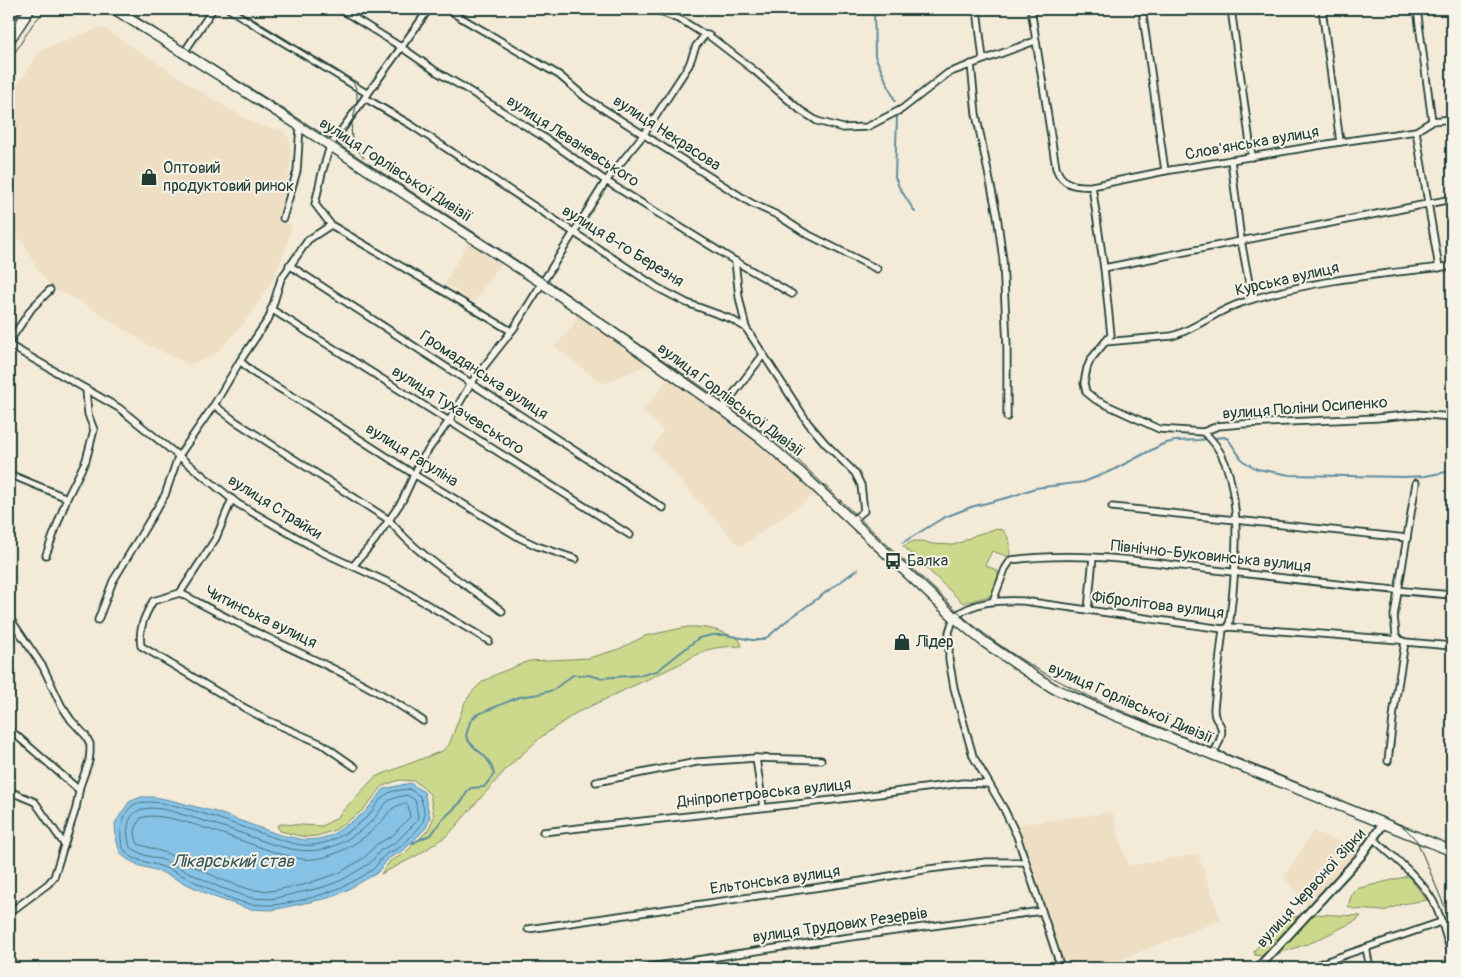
<svg xmlns="http://www.w3.org/2000/svg" width="1461" height="977" font-family="Pangolin,sans-serif">
<rect width="100%" height="100%" fill="#f3ead8"/>
<filter id="ink" filterUnits="userSpaceOnUse"><feTurbulence type="fractalNoise" baseFrequency=".02" numOctaves="2"/><feDisplacementMap in="SourceGraphic" scale="10" xChannelSelector="R" yChannelSelector="G"/><feConvolveMatrix kernelMatrix="1 2 1 2 8 2 1 2 1" color-interpolation-filters="sRGB"/></filter>
<g filter="url(#ink)">
<g fill="#eedfc4">
<polygon points="102,27 214,100 259,126 283,130 289,138 292,156 284,197 277,219 292,226 285,252 274,277 252,312 240,328 216,354 189,365 147,344 81,302 52,288 35,266 23,243 9,230 9,98 41,50"/>
<polygon points="469,241 502,262 474,302 445,283"/>
<polygon points="577,310 653,362 603,384 555,346 574,324"/>
<polygon points="671,375 754,438 816,494 740,547 652,449 663,430 643,410"/>
<polygon points="1112,812 1128,866 1198,854 1221,920 1099,968 1066,968 1017,825"/>
<polygon points="1313,831 1364,851 1311,911 1284,877"/>
</g>
<g fill="#ccd88b" stroke="#768a60">
<path d="M995 529 1003 530C1010 539 1012 545 1009 557L992 551 985 565 998 571 997 594 963 603 903 546 914 541H923L932 544 953 545 962 542 975 535Z"/>
<path d="M687 627C707 626 722 631 739 639L742 646C718 647 706 647 686 661L576 713 541 737 507 768 449 834 418 855 381 874 390 861 404 854 428 830 434 817 430 794 415 781 399 780 383 786 362 811 335 830 317 836 305 837 280 831 277 826 281 824 322 826 335 819 375 777 442 751 449 745 465 702 472 692 482 682 499 673 529 661 589 658 619 649 645 636Z"/>
<polygon points="1408,876 1427,900 1402,904 1384,911 1354,909 1348,906 1352,894 1356,889"/>
<polygon points="1313,914 1361,916 1357,920 1313,942 1277,954"/>
<polygon points="1301,915 1267,954 1261,956 1255,955 1254,951 1281,921"/>
</g>
<polygon fill="#86c2e6" stroke="#5d8d9f" points="410,783 424,792 430,817 426,828 403,851 389,858 377,873 347,890 328,898 272,910 249,909 214,897 159,871 140,866 127,859 120,853 116,838 115,823 129,802 141,797 154,797 170,800 216,812 280,835 305,840 319,839 332,835 364,813 384,789"/>
<g fill="none" stroke-linecap="round" stroke-linejoin="round">
<g stroke="#48727b" stroke-width="1">
<path d="M409 789 420 796C422 802 425 811 424 818 423 826 407 841 401 846 397 850 392 851 387 853 381 857 378 865 372 870 344 890 307 901 273 905 266 905 257 905 250 904 218 898 190 876 160 866 149 862 132 861 125 851 117 839 121 815 132 806 157 787 270 842 303 845 326 848 351 831 367 817 374 810 379 798 387 794 392 790 403 790 409 789Z"/>
<path d="M407 795 415 800 418 816 416 822 396 842 381 850 369 864 342 880 324 887 271 899 251 898 219 887 163 860 144 855 130 847C126 834 125 813 143 809 156 806 171 811 184 815 201 820 218 825 235 831 262 840 290 854 319 850 337 848 359 833 372 821 378 815 384 802 392 799 397 797 402 796 407 795Z"/>
<path d="M406 803 408 805 410 817 392 836 377 844 364 858 339 873 303 885 270 891 252 890 222 880 166 853 138 844C133 833 135 827 141 818 168 806 267 855 302 859 328 862 359 844 377 826 389 815 388 807 406 803Z"/>
</g>
<g stroke="#5d8d9f" stroke-width="2">
<polyline points="874,9 875,56 895,101"/>
<polyline points="897,117 895,177 899,187 915,212"/>
<polyline points="902,543 943,518 971,507 1010,497 1035,488 1084,482 1113,470 1163,444 1175,441 1199,440 1224,437 1228,439 1243,461 1257,469 1290,475 1405,477 1425,476 1452,471"/>
<path d="M410 844 432 834 440 822 463 800 467 791 471 788 484 787 494 774C488 750 474 754 466 736L470 722 476 715 519 697 539 694 553 690 573 675H588L600 678 642 675 657 671 699 638 712 635H726L752 640H762L769 636 785 622 858 569"/>
</g>
<g stroke="#1f3d34" stroke-width="9">
<g id="minor">
<polyline points="229,9 368,94"/>
<polyline points="340,9 401,47 437,72 463,87 548,140 606,181 735,261 792,294"/>
<polyline points="449,9 458,16 559,75 586,98 751,203 777,215 805,233 877,269"/>
<polyline points="654,9 683,21 705,35 708,35 755,71 800,110 817,121 843,128 867,127 902,109 948,73 1035,41"/>
<polyline points="977,9 983,59"/>
<path d="M1031 9 1056 168C1062 185 1075 187 1092 186L1165 171 1340 142 1416 131 1432 121 1452 119"/>
<polyline points="1142,9 1165,171"/>
<polyline points="1231,9 1252,157"/>
<polyline points="1322,9 1340,142"/>
<polyline points="1417,9 1432,121"/>
<polyline points="183,54 213,9"/>
<polyline points="971,64 976,114 997,215 1003,260 1007,346 1007,417"/>
<polyline points="365,98 411,125 658,288 687,303 731,319 746,328 808,423 825,443 855,473 861,485 864,511 851,521"/>
<polyline points="1416,131 1439,268"/>
<polyline points="1231,160 1241,240 1252,299"/>
<polyline points="1092,186 1104,268 1111,335 1091,359 1087,368 1084,383 1086,392 1096,400 1159,429 1203,432 1218,426 1242,424 1377,418 1416,414 1452,417"/>
<polyline points="283,218 297,171 300,126"/>
<polyline points="331,225 511,331"/>
<polyline points="735,261 739,297 746,328"/>
<polyline points="289,265 663,508"/>
<polyline points="1104,268 1452,199"/>
<polyline points="271,309 630,535"/>
<polyline points="9,342 32,308 50,290"/>
<path d="M1105 342 1172 336C1196 329 1216 311 1241 303 1309 280 1381 274 1452 266"/>
<polyline points="9,345 119,408 238,504 322,552 396,586 489,641"/>
<polyline points="240,361 255,374 307,405 415,475 520,538 537,546 576,559"/>
<path d="M214 405 235 421 389 520C418 557 465 583 502 611"/>
<polyline points="722,409 763,355"/>
<path d="M1203 432C1250 467 1235 576 1229 627"/>
<polyline points="9,474 67,498"/>
<path d="M232 499 216 538 180 593C207 607 234 622 262 635 317 661 373 685 423 721"/>
<polyline points="1112,507 1407,538"/>
<polyline points="46,555 67,498 86,460 94,430 88,414 86,389"/>
<polyline points="353,566 375,540 389,520 402,501 421,460 449,421 471,383 514,328 606,181 644,134 689,65 696,46 705,35"/>
<path d="M180 593 153 601C145 615 138 629 141 646L243 707 267 720 322 744 355 767"/>
<path d="M993 601 1005 569 1011 560C1077 551 1142 561 1207 569 1289 579 1370 589 1452 595"/>
<polyline points="1088,610 1093,557"/>
<polyline points="9,617 43,667 61,705 71,720 86,736 90,744 90,752 89,761 80,786 76,808 54,877 48,884 9,913"/>
<polyline points="98,620 113,581 165,495 178,457 214,405 240,361 269,318 281,279 308,240 331,225 315,204 322,173 330,146 429,9"/>
<polyline points="1400,640 1396,635 1394,616 1416,483"/>
<polyline points="9,729 79,790"/>
<path d="M1212 756C1216 748 1224 736 1221 727 1218 719 1214 721 1214 708L1223 629"/>
<polyline points="756,758 763,807"/>
<polyline points="1388,761 1394,710 1405,642"/>
<polyline points="596,782 697,762 756,758 821,760"/>
<polyline points="9,791 35,802 64,844"/>
<polyline points="543,832 833,800 963,783 989,784"/>
<path d="M1374 839C1395 859 1424 880 1436 907 1443 922 1446 939 1452 954"/>
<polyline points="528,929 862,881 929,869 986,862 1026,862"/>
<polyline points="1366,948 1370,968"/>
<polyline points="643,968 836,939 1042,911"/>
<path d="M1061 968 1017 836 1004 809 973 756 954 688 949 659V632L954 617C974 601 998 600 1023 601L1223 629 1229 627 1400 640 1405 642 1452 646"/>
<polyline points="1307,968 1441,922 1452,926"/>
</g>
</g>
<g stroke="#1f3d34" stroke-width="11">
<polyline id="tertiary" points="1258,968 1360,857 1383,824"/>
</g>
<g stroke="#1f3d34" stroke-width="12">
<g id="secondary">
<polyline points="114,9 300,126 542,283 722,409 763,440 802,474 954,617 984,642 1028,672 1053,688 1109,713 1452,851"/>
<polyline points="9,18 15,9"/>
<polyline points="9,41 30,9"/>
</g>
</g>
<use href="#minor" stroke="#f7f3e8" stroke-width="5.5"/>
<use href="#tertiary" stroke="#f7f3e8" stroke-width="7"/>
<use href="#secondary" stroke="#f7f3e8" stroke-width="9"/>
<g stroke="#1f3d34" stroke-width="1">
<path d="M122 9 186 48 544 279 726 403 786 449 966 619C1034 677 1115 709 1197 742 1262 768 1326 794 1391 821L1405 828 1417 841 1452 924"/>
<path d="M234 9 353 82C365 102 346 120 353 141 355 147 360 153 364 158"/>
<polyline points="9,62 34,22 48,9"/>
<path d="M321 134C336 135 344 133 352 120"/>
</g>
</g>
</g>
<defs>
<g id="shop-bare" transform="scale(1.35)"><path d="M-5-2.5h2.3a2.7 3.5 0 0 1 5.4 0H5L5.5 6h-11ZM-1.5-2.5h3a1.5 2.3 0 0 0-3 0Z" fill="#1f3d34" stroke="#f7f3e8" stroke-width="2.5" paint-order="stroke"/></g>
<g id="bus-bare" transform="scale(1.35)"><path d="M-5-6H5V4H4V6H2V4H-2V6H-4V4H-5ZM-3.5-4V0h7V-4ZM-3.5 1.2v1.5H-2V1.2ZM2 1.2v1.5H3.5V1.2Z" fill="#1f3d34" stroke="#f7f3e8" stroke-width="2.5" paint-order="stroke"/></g>
</defs>
<g fill-rule="evenodd">
<use href="#shop-bare" x="149" y="177"/>
<use href="#bus-bare" x="893" y="561"/>
<use href="#shop-bare" x="902" y="642"/>
</g>
<g text-anchor="middle" dominant-baseline="central" stroke-width="4" stroke-linejoin="round" paint-order="stroke">
<g font-size="16" fill="#1f3d34" stroke="#f7f3e8">
<text transform="translate(667 133) rotate(33)">вулиця Некрасова</text>
<text transform="translate(573 141) rotate(33)">вулиця Леваневського</text>
<text transform="translate(1252 143) rotate(-10)">Слов'янська вулиця</text>
<text transform="translate(396 170) rotate(33)">вулиця Горлівської Дивізії</text>
<text transform="translate(623 246) rotate(32)">вулиця 8-го Березня</text>
<text transform="translate(1287 279) rotate(-13)">Курська вулиця</text>
<text transform="translate(484 375) rotate(33)">Громадянська вулиця</text>
<text transform="translate(731 400) rotate(37)">вулиця Горлівської Дивізії</text>
<text transform="translate(1305 408) rotate(-4)">вулиця Поліни Осипенко</text>
<text transform="translate(458 410) rotate(32)">вулиця Тухачевського</text>
<text transform="translate(412 455) rotate(32)">вулиця Рагуліна</text>
<text transform="translate(275 507) rotate(32)">вулиця Страйки</text>
<text transform="translate(1211 556) rotate(6)">Північно-Буковинська вулиця</text>
<text transform="translate(1158 605) rotate(7)">Фібролітова вулиця</text>
<text transform="translate(261 617) rotate(26)">Читинська вулиця</text>
<text transform="translate(1131 703) rotate(24)">вулиця Горлівської Дивізії</text>
<text transform="translate(764 793) rotate(-6)">Дніпропетровська вулиця</text>
<text transform="translate(775 880) rotate(-8)">Ельтонська вулиця</text>
<text transform="translate(1311 888) rotate(-48)">вулиця Червоної Зірки</text>
<text transform="translate(840 925) rotate(-8)">вулиця Трудових Резервів</text>
</g>
<g font-size="16" fill="#1f3d34" stroke="#f7f3e8" text-anchor="start">
<text x="163" y="168">Оптовий<tspan x="163" dy="18">продуктовий ринок</tspan></text>
<text x="907" y="561">Балка</text>
<text x="916" y="642">Лідер</text>
</g>
<g font-size="18" font-style="italic" fill="#345858" stroke="#f7f3e8">
<text x="233" y="861">Лікарський став</text>
</g>
</g>
<rect width="1461" height="977" fill="none" stroke="#f7f3e8" stroke-width="30"/>
<rect x="15" y="15" width="1431" height="947" fill="none" stroke="#1f3d34" stroke-width="2" filter="url(#ink)"/>
</svg>
